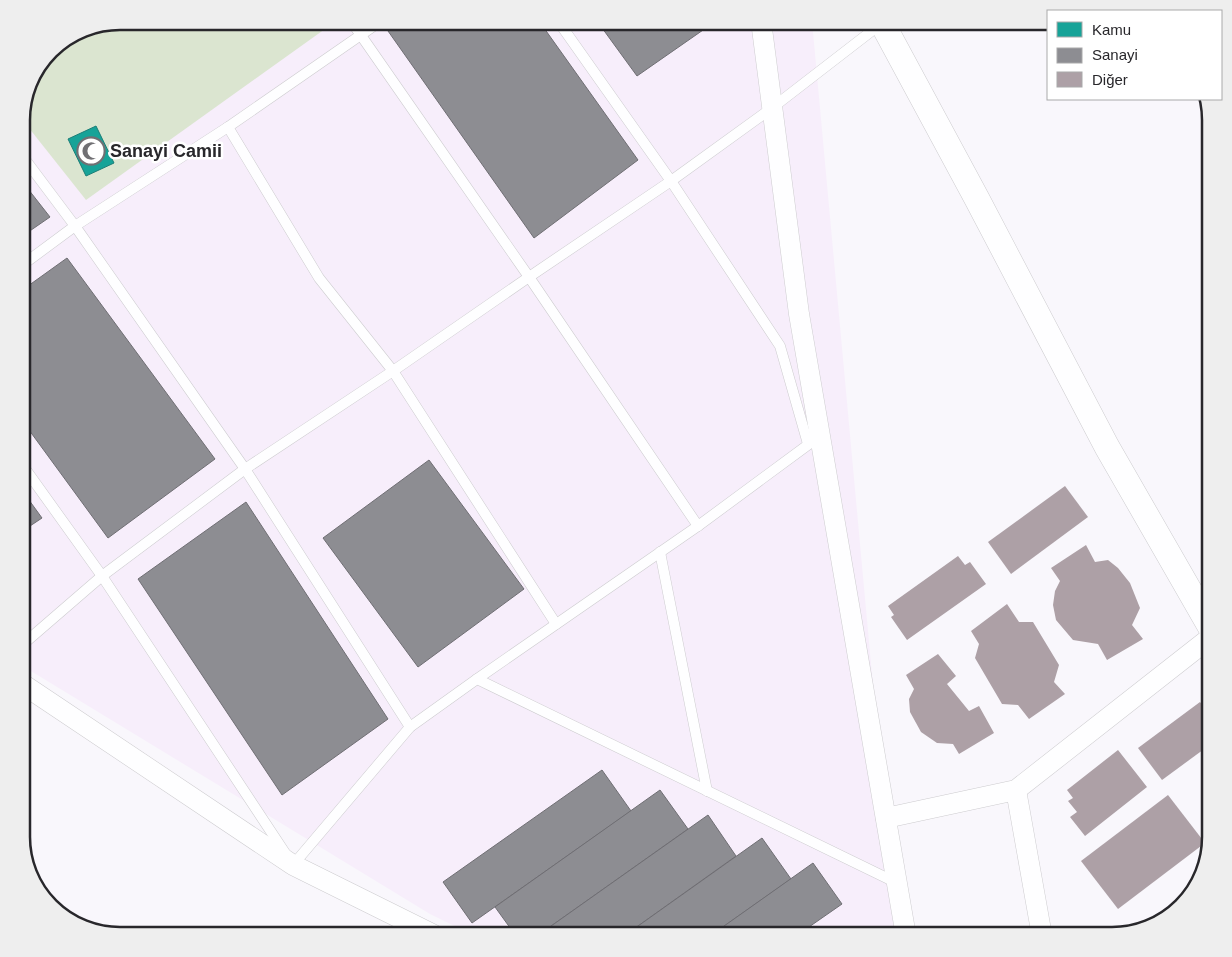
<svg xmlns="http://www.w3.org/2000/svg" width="1232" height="957" font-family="Arial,sans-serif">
<rect width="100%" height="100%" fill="#f9f7fc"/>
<polygon fill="#f7eefb" points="120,21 812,21 896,936 475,936 430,914 21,665 21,113 32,76 55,46 82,29"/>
<polygon fill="#dbe5d0" points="120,21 330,21 332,24 86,200 21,118 21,113 32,76 55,46 82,29"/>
<polygon fill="#17a398" stroke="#1c7e77" points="96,126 114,163 86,176 68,139"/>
<g fill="#8d8d92" stroke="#6f6e73">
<polygon points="402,21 539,21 638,160 534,238 388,31"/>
<polygon points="597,21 716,21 637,76"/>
<polygon points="21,180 50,217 21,237"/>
<polygon points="67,258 215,459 108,538 21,419 21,291"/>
<polygon points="429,460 524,589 418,667 323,538"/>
<polygon points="21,489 42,518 21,532"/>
<polygon points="246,502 388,719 282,795 138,579"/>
<polygon points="602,770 631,811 472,923 443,882"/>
<polygon points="660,790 688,829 537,936 516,936 495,907"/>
<polygon points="708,815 736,856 624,936 537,936"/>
<polygon points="762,838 791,879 710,936 624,936"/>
<polygon points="813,863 842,904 796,936 710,936"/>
<polygon points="804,931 807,936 796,936"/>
</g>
<g fill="#ada0a6">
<polygon points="1065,486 1088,517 1011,574 988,542"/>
<polygon points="1086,545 1095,562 1108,560 1118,568 1130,583 1140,608 1132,625 1143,639 1107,660 1098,644 1073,640 1056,620 1053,605 1055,591 1060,581 1051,568"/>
<polygon points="958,556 965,565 970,562 986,584 907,640 891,617 894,615 888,606"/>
<polygon points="1007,604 1019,622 1033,622 1059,665 1054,682 1065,694 1029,719 1018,705 1002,704 975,658 979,644 971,631"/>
<polygon points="938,654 956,676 947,684 969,711 979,706 994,733 959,754 953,744 937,743 921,732 910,712 909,699 914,689 906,675"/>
<polygon points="1200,702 1211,716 1211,744 1162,780 1138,748"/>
<polygon points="1118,750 1147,787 1085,836 1070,817 1077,812 1068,801 1073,798 1067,790"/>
<polygon points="1168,795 1205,843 1118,909 1081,861"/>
</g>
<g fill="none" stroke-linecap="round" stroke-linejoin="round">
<g stroke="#cdcccf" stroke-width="11">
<g id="service">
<polyline points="351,21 529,277 698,526"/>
<polyline points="558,21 671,181 780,346 808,444"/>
<polyline points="228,127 319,278 393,371 556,624"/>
<polyline points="21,154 75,226 245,469 410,727"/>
<polyline points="21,266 75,226 228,127 381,21"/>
<polyline points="21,463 102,576 293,865 410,727 477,679 698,526 820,436"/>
<polyline points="660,552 707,791"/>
<polyline points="21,646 102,576 245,469 393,371 529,277 671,181 772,108 882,23"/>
<polyline points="477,679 897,883"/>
</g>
</g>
<g stroke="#cdcccf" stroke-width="21">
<g id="minor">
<polyline points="761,21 799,314 906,936"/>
<polyline points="21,683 293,865 436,936"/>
<polyline points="1016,790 1042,936"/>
<polyline points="886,818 1016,790 1211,637"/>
</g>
</g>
<g stroke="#cdcccf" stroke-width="26">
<polyline id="tertiary" points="881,21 977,199 1107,447 1211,628"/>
</g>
<use href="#service" stroke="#fefeff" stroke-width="10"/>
<use href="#minor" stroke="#fefeff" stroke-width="20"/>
<use href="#tertiary" stroke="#fefeff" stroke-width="25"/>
</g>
<defs>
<g id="mosque-ring" transform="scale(1.4375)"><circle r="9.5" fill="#fff" stroke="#717074" stroke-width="1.5"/><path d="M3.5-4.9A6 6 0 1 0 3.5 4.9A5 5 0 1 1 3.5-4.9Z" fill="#717074"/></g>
</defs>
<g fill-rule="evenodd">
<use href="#mosque-ring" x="91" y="151"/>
</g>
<g text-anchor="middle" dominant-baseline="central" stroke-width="5" stroke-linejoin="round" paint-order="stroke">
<g font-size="18" font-weight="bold" fill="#28272b" stroke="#fff" text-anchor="start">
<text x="110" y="151">Sanayi Camii</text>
</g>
</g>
<path d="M0 0H1232V957H0ZM120 30H1112A90 90 0 0 1 1202 120V837A90 90 0 0 1 1112 927H120A90 90 0 0 1 30 837V120A90 90 0 0 1 120 30Z" fill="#eee" fill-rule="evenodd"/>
<path fill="none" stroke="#28272b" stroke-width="2.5" d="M120 30H1112A90 90 0 0 1 1202 120V837A90 90 0 0 1 1112 927H120A90 90 0 0 1 30 837V120A90 90 0 0 1 120 30Z"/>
<rect x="1047" y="10" width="175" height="90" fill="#ffffff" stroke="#a9a9aa"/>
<rect x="1057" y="22" width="25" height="15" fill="#17a398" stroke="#a9a9aa"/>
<text x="1092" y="35" font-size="15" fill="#28272b">Kamu</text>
<rect x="1057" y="48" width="25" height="15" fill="#8d8d92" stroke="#a9a9aa"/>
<text x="1092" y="60" font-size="15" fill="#28272b">Sanayi</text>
<rect x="1057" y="72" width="25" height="15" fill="#ada0a6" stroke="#a9a9aa"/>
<text x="1092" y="85" font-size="15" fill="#28272b">Diğer</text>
</svg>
